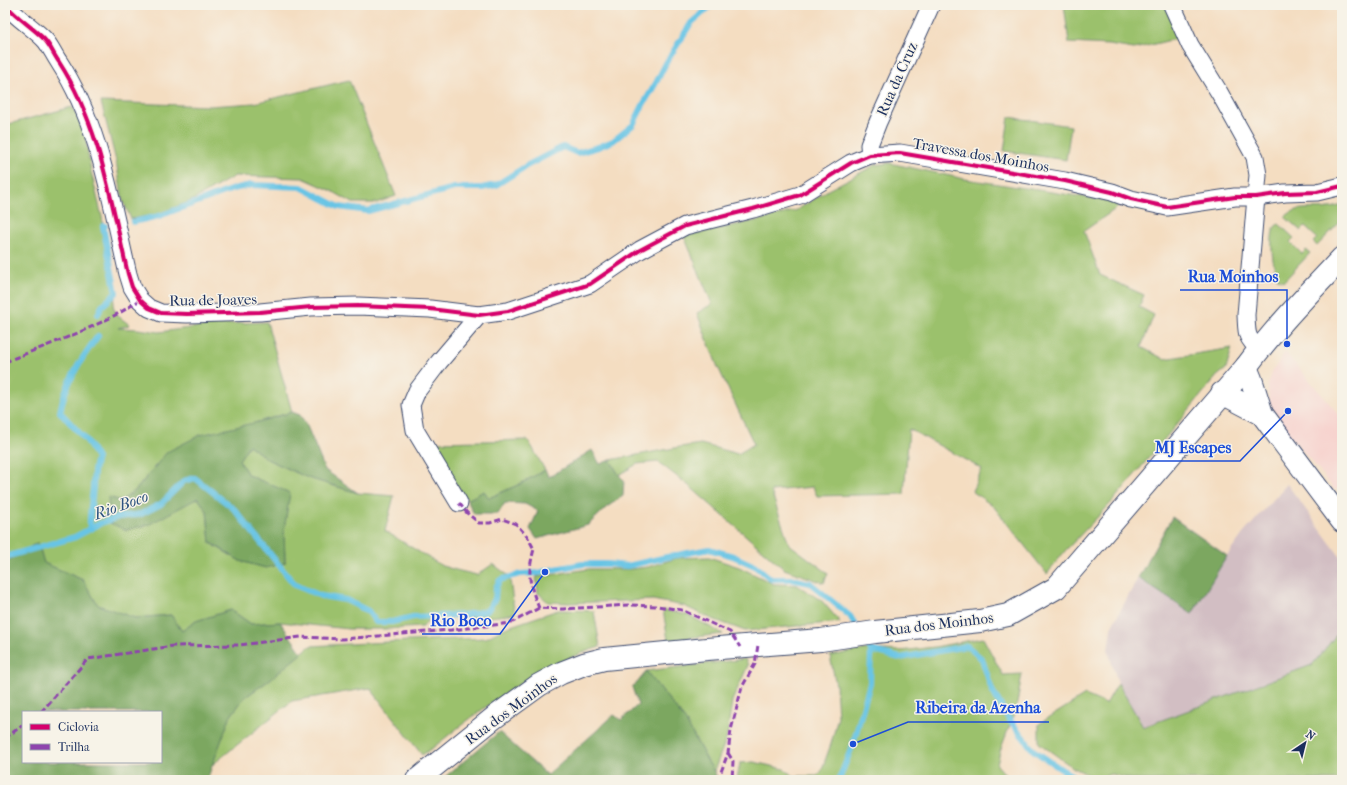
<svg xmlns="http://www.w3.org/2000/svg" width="1347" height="785" font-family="'IM FELL French Canon',serif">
<rect width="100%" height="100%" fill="#f7f3e8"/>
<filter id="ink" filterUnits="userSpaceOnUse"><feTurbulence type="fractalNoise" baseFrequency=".025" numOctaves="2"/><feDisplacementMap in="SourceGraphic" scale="8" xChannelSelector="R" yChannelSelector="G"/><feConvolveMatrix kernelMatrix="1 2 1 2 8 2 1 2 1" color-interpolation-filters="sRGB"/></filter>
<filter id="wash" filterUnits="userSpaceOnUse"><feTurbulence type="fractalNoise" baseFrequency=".012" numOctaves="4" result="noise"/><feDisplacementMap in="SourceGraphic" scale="16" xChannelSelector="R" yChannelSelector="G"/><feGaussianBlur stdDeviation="0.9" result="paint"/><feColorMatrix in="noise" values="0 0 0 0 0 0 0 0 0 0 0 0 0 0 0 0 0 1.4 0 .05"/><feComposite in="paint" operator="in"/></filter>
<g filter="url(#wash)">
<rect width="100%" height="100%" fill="#f4ddc1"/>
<polygon fill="#f7d0cc" points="1285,352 1342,418 1342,489 1334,489 1281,424 1269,402 1268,385 1273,371"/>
<polygon fill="#d2bec3" points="1287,484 1342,559 1342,628 1312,665 1142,727 1118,683 1108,651 1111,628 1138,578 1192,614 1227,556 1243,534"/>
<g fill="#9bc16c" stroke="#5b7865">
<polygon points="1064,5 1167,5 1179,38 1134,49 1109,45 1069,43"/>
<polygon points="349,80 396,196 376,203 353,203 330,190 303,178 235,176 189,202 155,215 131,219 123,201 116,161 101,102 210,106 254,103"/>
<path d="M72 107 84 129 91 171 102 217 112 278 116 293 113 307 119 317 130 325 118 328 138 329 159 332 220 324 267 322 292 412 258 422 156 465 136 490 121 501 109 497 110 523 179 507 198 498 207 511 210 543 240 561 266 568 285 563 284 530 289 493 248 475 239 460 249 445 267 459 308 478 358 493 394 496 385 531 442 566 460 571 477 575 493 564 509 576C512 588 512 601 515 613 487 620 459 617 431 616L423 627 385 629H349L280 622 251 624 231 610 196 621 182 631 171 615 135 618 97 605 83 580 44 563 7 562 5 559V125Z"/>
<polygon points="1009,117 1071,126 1066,160 1004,151"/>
<polygon points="889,163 965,179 1124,203 1084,231 1100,275 1144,295 1139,307 1154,315 1141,347 1164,359 1232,348 1226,369 1217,376 1112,502 1065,551 1047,574 994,507 972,491 982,469 909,429 904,494 817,496 813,487 771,491 789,544 828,573 824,583 784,569 688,485 658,462 637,464 619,475 610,460 680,447 701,444 738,454 754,444 717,365 697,313 712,304 684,236 769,218 797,210 828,190 875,165"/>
<path d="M1342 205V220L1317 246 1313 242 1317 238 1305 227 1301 231 1285 217C1298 204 1314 211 1329 208 1334 208 1338 206 1342 205Z"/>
<path d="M1279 224 1294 238 1290 242 1302 254 1306 250 1310 253 1284 281 1278 279C1273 269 1269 239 1274 228 1275 226 1277 225 1279 224Z"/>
<polygon points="528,440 545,470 520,484 489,498 484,491 467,500 446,469 434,442"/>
<polygon points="709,557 739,567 774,584 797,585 822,601 840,622 745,631 710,618 684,606 653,600 568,603 548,602 538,593 536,577 589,569 631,569 648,567 677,558"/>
<path d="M558 610 594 611 600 647C549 662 505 692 463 724 449 734 437 746 422 755L370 688 292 701 212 765 230 717 244 698 268 681 310 646 408 641 486 638 505 628Z"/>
<polygon points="663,610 688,615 723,634 668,640"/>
<polygon points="1342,628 1342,780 1135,780 1111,774 1097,779 1072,767 1039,743 1039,724 1085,695 1106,704 1118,683 1143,727 1312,665"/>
<polygon points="983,638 1003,675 1022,674 1016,709 1000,751 997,765 1010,780 737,780 740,763 754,762 784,769 794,776 817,776 821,772 831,744 838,717 836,685 830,656 867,649 899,651 935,647"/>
<polygon points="745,659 748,665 732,701 727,737 714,771 708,762 685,720 646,671"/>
</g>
<g fill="#7ca760" stroke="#4c6b5f" fill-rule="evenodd">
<polygon points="292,412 300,415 307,426 325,470 358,493 308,478 267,459 249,445 239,460 248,475 290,493 284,530 285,563 266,568 240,561 210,542 207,511 198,498 148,525 126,530 110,523 108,497 121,501 136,490 167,452 200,435 258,422"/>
<polygon points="592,450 600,464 610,460 619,475 624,480 623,496 607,507 588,525 537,539 530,529 538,511 525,504 505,503 498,514 474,514 467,500 484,491 489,498 520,484 545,470 549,477"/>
<polygon points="1172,517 1227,556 1192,614 1138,578"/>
<path d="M38 542 44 563 83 580 98 605 135 618 171 615 182 631 196 621 231 610 251 624 280 622 302 653 268 681 244 698 230 717 207 780H5V559L8 561ZM23 712H161V762H23Z"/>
<polygon points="646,671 685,720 708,762 714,771 718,780 441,780 499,732 547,775 614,715 621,720 638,705 632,687 638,682"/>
</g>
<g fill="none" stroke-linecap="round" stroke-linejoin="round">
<g stroke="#67c4e5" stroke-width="6">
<polyline points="133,222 159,216 233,189 251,185 301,187 339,207 368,211 454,188 482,188 496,185 528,165 563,147 577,153 598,147 613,141 633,125 644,103 656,83 666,63 691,23 712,5"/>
<polyline points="98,314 102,306 116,293 103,226 105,226"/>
<path d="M90 529C89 514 92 501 93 487 94 475 93 470 97 458L87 441 60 412C65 385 81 358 98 336"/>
<polyline points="5,557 75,537 101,523 119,517 141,514 161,504 184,481 195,478 234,509 295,585 321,596 346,600 368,611 376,622 392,622 413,617 463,615 487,611 495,599 496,587 500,580 520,574 538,573 555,569 583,564 608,564 627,566 667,557 709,549 733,556 757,567 771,579 790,579 810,583 850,616 859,631"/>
<polyline points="864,639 871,650 900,658 967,646 982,659 992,690 1006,715 1033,750 1061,769 1080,780"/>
<polyline points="839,780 853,744 870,683 871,650"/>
</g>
</g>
</g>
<g filter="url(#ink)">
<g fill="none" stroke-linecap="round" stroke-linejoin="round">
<g stroke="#3c496d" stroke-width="19">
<g id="minor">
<path d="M6 5C17 18 32 27 44 39 50 45 54 55 59 62 100 125 111 202 128 274L132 287 140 300 149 308 161 313 187 314 260 312 311 307 358 306 430 309 479 315 508 311 590 284 640 250 685 226 753 209 800 195 851 163 870 155 900 153 1065 181 1112 192 1131 199 1167 207 1235 197H1256L1285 193 1317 192 1342 186"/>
<path d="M1172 5 1190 45 1219 92 1255 157 1258 175 1256 197 1246 315C1247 332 1245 337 1259 349"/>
<polyline points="870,155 869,145 878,122 931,5"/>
<polyline points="459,503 415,430 411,405 417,391 439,362 479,315"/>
</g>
</g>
<g stroke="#3c496d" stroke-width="24">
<g id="secondary">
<polyline points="1246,367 1251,379 1262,414 1342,521"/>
<polyline points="1222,393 1262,414"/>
<path d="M417 780 495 717 539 685 561 673 584 664 604 659 707 649 821 640 875 632 980 621 1008 615 1056 588 1246 367C1275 328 1309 293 1342 258"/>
</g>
</g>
<use href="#minor" stroke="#fff" stroke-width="17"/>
<use href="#secondary" stroke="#fff" stroke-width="22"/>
<g stroke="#8e44ad" stroke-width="3" stroke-dasharray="6 3" stroke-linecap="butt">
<path d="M5 362C49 344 101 327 140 300"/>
<path d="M459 503 467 513 479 523H490L502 519 516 524 527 536 534 549C527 575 529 584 539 608"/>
<polyline points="41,712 88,659 173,646 240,645 301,637 342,639 451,630 511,623 539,608 563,609 629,605 657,606 682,610 730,632 740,647"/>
<polyline points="5,738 23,725"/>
<polyline points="728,753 733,761 732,780"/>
<polyline points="718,780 728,753 731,730 742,687 755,664 758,645"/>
</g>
<g stroke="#f7f3e8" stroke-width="6">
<path id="cycleway" d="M6 5C17 18 32 27 44 39 50 45 54 55 59 62 100 125 111 202 128 274L132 287 140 300 149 308 161 313 187 314 260 312 311 307 358 306 430 309 479 315 508 311 590 284 640 250 685 226 753 209 800 195 851 163 870 155 900 153 1065 181 1112 192 1131 199 1167 207 1235 197H1256L1285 193 1317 192 1342 186"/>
</g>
<use href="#cycleway" stroke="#d6006c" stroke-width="4"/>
</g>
</g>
<g text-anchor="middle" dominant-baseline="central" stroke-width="3" stroke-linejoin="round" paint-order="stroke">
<g font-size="15" fill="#1b2f5e" stroke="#f7f3e8">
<text transform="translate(897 79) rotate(-66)">Rua da Cruz</text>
<text transform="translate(981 155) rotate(10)">Travessa dos Moinhos</text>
<text transform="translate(213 300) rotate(-1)">Rua de Joaves</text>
<text transform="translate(939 624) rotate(-7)">Rua dos Moinhos</text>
<text transform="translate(511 709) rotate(-36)">Rua dos Moinhos</text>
</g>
<g font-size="16" font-style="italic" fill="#2e5480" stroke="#f7f3e8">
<text transform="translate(121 505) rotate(-20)">Rio Boco</text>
</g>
</g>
<path fill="none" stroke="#1d4ed8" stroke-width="1.5" d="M1287 344L1287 290H1180M1288 411L1240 461H1147M545 572L500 634H422M853 744L908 722H1049"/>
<g fill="#1d4ed8" stroke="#f7f3e8" stroke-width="1.5">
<circle cx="1287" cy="344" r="4"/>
<circle cx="1288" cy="411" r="4"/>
<circle cx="545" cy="572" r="4"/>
<circle cx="853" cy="744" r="4"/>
</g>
<g font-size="16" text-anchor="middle" font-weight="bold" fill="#1d4ed8" stroke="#f7f3e8" stroke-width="3" stroke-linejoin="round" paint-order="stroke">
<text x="1233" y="282">Rua Moinhos</text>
<text x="1193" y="453">MJ Escapes</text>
<text x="461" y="626">Rio Boco</text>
<text x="978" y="713">Ribeira da Azenha</text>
</g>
<rect width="1347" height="785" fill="none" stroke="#f7f3e8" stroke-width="20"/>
<rect x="22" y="711" width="140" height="52" fill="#f7f3e8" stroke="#9fa5b1"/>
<rect x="30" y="724" width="20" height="6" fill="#d6006c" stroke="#9fa5b1"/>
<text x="58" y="731" font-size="12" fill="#1b2f5e">Ciclovia</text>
<rect x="30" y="744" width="20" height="6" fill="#8e44ad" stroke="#9fa5b1"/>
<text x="58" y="751" font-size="12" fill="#1b2f5e">Trilha</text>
<g transform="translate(1305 743) rotate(35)" stroke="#f7f3e8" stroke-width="3" paint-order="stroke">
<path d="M0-3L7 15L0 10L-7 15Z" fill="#1b2f5e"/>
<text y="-6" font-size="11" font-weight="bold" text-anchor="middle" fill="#1b2f5e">N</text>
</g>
</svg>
